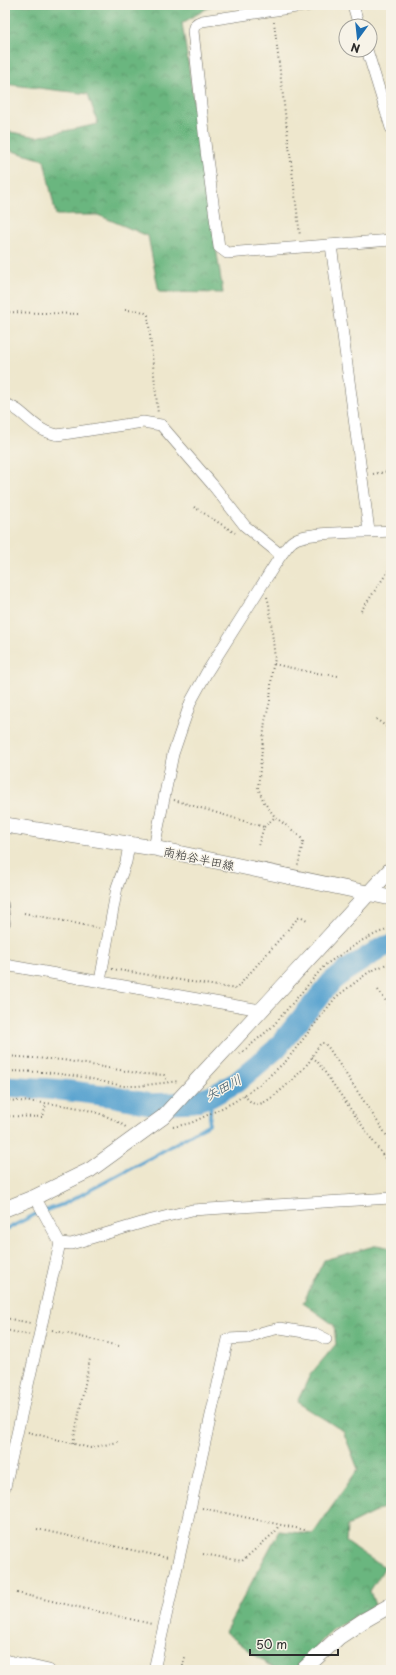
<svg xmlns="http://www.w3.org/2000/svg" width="396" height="1675" font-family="'Playpen Sans','Klee One',sans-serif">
<defs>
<pattern id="forest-crowns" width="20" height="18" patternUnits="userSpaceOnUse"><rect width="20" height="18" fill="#6bb67f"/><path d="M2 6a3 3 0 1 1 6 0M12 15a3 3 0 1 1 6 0" fill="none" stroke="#589468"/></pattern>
</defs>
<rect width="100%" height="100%" fill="#f7f3e8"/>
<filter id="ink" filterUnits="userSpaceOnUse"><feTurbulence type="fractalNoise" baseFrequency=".025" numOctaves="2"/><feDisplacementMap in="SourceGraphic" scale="8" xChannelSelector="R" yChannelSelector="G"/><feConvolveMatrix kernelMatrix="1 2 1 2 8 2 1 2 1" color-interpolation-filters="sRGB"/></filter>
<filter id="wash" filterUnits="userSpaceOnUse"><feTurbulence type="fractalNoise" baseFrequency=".012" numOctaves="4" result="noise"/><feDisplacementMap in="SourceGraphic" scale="16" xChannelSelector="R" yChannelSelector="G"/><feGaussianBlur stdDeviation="0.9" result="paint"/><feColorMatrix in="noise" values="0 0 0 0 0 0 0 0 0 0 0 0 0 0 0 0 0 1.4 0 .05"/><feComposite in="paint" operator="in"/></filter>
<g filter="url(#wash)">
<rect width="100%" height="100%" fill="#eee7cd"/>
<g fill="url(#forest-crowns)" stroke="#4b7055">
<polygon points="5,5 213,5 182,23 223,293 159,292 148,236 98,215 56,215 44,160 5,149 6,131 37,137 98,124 88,94 5,84"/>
<polygon points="378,1245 391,1248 391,1508 383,1508 347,1526 346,1542 371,1559 385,1567 370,1591 375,1605 332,1630 295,1670 275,1670 225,1632 279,1531 313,1534 358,1469 343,1431 297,1402 310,1375 336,1344 334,1325 303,1303 324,1260"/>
</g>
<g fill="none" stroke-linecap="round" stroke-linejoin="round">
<polyline stroke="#57a2cf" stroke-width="3.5" points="5,1230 36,1214 64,1204 154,1156 209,1124 212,1096"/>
<polyline stroke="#57a2cf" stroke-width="21" points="5,1086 62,1090 110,1096 150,1104 193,1102 212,1096 237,1082 276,1049 332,981 345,971 383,947 391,945"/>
</g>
</g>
<g filter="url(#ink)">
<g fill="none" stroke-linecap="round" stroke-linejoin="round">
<g stroke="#6f6d64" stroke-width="7">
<polyline id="lane" points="5,904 7,923"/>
</g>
<g stroke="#6f6d64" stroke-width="12">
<g id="street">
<path d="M310 5 202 21C196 23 194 25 193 31L206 151 219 247 227 253 391 240"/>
<polyline points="353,5 359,26"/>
<polyline points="367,50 391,128"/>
<polyline points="331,245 369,531"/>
<path d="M5 404C21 408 30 424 45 431 48 433 53 433 57 435L143 422 161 425 212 484 245 526 281 555"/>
<path d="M154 848 173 754 191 701 207 672 281 555C285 551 288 544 293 541 305 530 372 533 391 531"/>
<polyline points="5,965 261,1010"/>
<polyline points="100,981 117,887 126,862 129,845"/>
<polyline points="60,1243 71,1244 148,1221 192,1210 391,1198"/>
<polyline points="5,1487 60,1243 35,1197"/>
<polyline points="5,1660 49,1670"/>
<polyline points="154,1670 228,1339 248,1338 263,1332 280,1328 316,1334 326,1339"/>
</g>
</g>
<g stroke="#6f6d64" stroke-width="16">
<g id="secondary">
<polyline points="5,825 154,848 391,898"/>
<polyline points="5,1209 35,1197 90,1170 163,1117 391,869"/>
<polyline points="303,1670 339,1637 363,1621 391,1605"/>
</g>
</g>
<g stroke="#6f6d64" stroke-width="2" stroke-dasharray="1 3" stroke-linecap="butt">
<polyline points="274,22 300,236"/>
<path d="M125 310C133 311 142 309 148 315L158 414"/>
<polyline points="5,312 80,314"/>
<polyline points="5,387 7,393"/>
<polyline points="373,474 391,471"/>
<polyline points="194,507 235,533"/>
<polyline points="267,597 269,604 275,659 272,671 270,701 265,721 258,788 264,802 275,817 300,836 303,842 298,865"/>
<polyline points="361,611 391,567"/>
<polyline points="274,664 310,672 338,676"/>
<polyline points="376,719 391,730"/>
<polyline points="174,800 264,827 258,846"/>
<polyline points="264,827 275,817"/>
<polyline points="24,913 99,928"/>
<polyline points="112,969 236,989 298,918 302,917 307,920"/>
<polyline points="378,990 391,1008"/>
<polyline points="240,1054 272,1027 325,965 361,941 380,932 391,929"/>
<polyline points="5,1056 63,1060 142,1074 164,1075 168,1082"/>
<polyline points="312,1057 317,1061 391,1167"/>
<polyline points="5,1071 44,1072 83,1077 123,1086 138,1086 179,1081"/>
<path d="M244 1095C248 1099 251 1104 257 1104 269 1105 301 1072 309 1062 313 1056 316 1049 321 1043H324L328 1047 391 1142"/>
<path d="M5 1100C43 1103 96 1104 127 1128"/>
<polyline points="5,1116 43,1117 46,1104"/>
<polyline points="173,1127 191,1123 234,1102 259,1085 286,1061 336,997 369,972 391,962"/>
<polyline points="5,1318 31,1323"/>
<polyline points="5,1330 29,1335"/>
<polyline points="52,1330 119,1346"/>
<polyline points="28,1432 90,1448 118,1442"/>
<polyline points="73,1443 90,1359"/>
<polyline points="202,1508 305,1530"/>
<polyline points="37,1529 168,1558"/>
<polyline points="203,1554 242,1561 275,1532 279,1525"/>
<polyline points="17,1593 152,1624"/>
<polyline points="182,1670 185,1657"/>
</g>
<use href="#lane" stroke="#fff" stroke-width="5.5"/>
<use href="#street" stroke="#fff" stroke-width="11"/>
<use href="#secondary" stroke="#fff" stroke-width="15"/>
</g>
</g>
<g text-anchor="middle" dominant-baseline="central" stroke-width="3" stroke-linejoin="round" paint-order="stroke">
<g font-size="12" fill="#2b2b2b" stroke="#f7f3e8">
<text transform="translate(199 858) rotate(12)">南粕谷半田線</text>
</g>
<g font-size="13" font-style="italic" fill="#3a5564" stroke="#f7f3e8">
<text transform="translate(223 1087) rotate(-28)">矢田川</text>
</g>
</g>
<rect width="396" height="1675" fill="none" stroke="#f7f3e8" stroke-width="20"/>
<g transform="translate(358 38) rotate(195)"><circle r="19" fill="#f7f3e8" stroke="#a5a39c"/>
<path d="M0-3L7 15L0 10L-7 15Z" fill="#1f6fb2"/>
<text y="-6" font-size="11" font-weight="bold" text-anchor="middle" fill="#2b2b2b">N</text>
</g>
<path d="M250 1649v6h88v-6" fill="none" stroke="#2b2b2b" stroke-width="2"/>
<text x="256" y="1649" font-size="12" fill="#2b2b2b" stroke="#f7f3e8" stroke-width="3" paint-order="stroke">50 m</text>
</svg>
